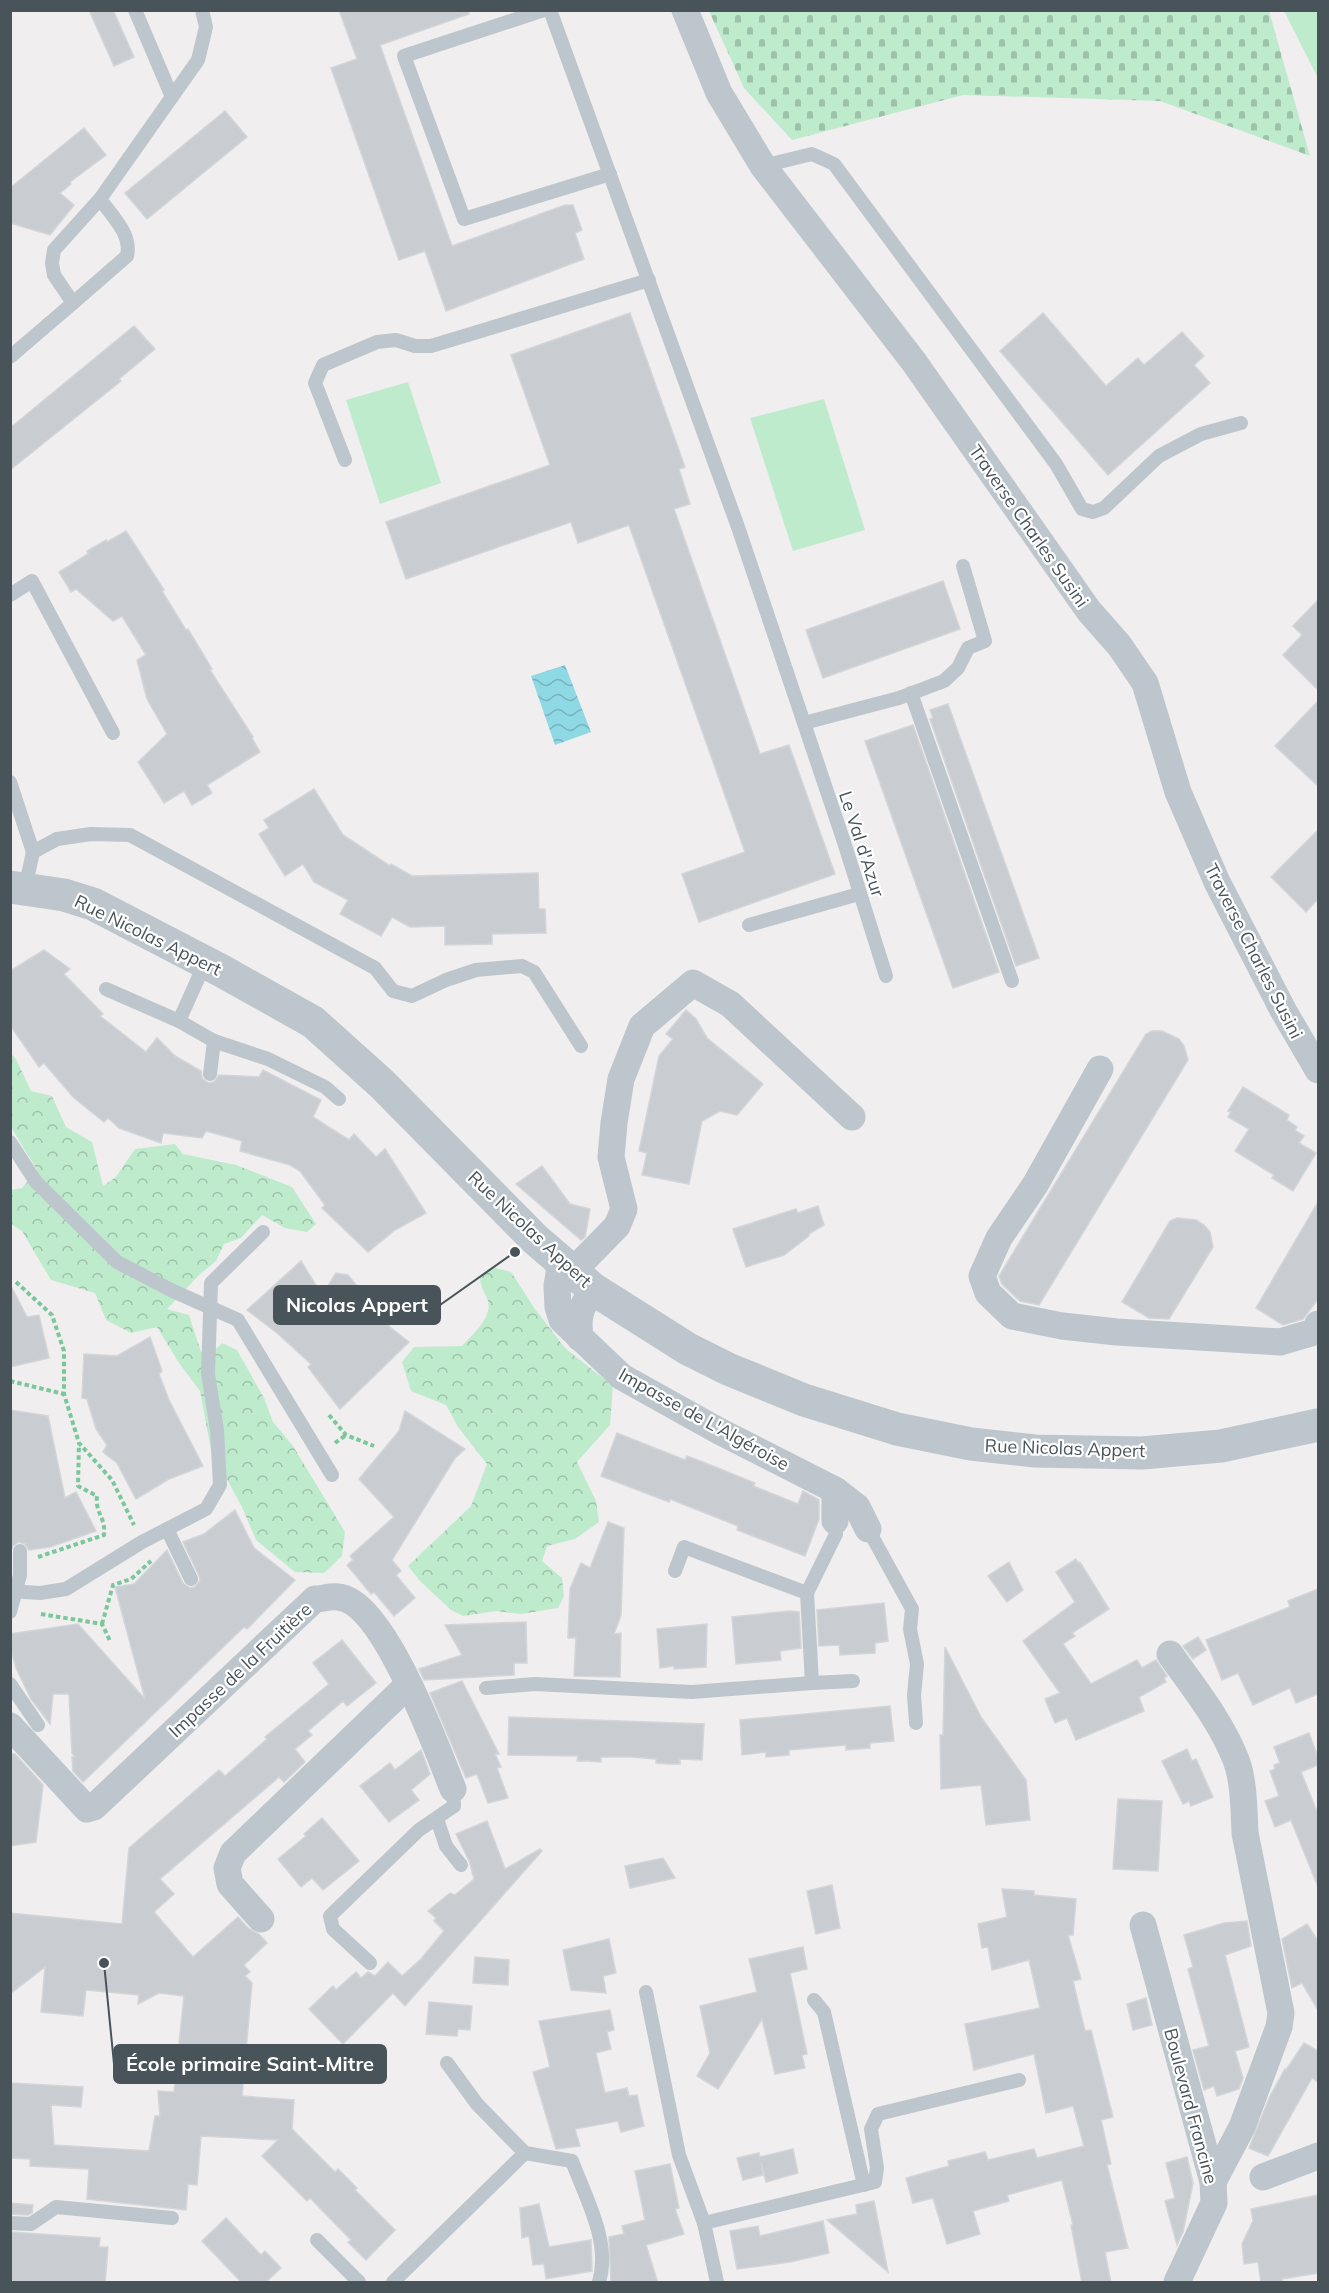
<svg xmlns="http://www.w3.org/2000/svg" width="1329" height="2293" font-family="Mulish,sans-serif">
<defs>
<pattern id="forest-crowns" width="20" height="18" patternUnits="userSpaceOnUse" patternTransform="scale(1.5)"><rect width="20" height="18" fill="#bfebcd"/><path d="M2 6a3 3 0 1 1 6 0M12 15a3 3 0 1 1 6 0" fill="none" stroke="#9dc1a9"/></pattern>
<pattern id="cemetery-stones" width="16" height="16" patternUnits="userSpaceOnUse" patternTransform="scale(1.5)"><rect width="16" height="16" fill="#bfebcd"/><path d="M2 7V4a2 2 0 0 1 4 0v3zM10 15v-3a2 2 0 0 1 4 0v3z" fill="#9dc1a9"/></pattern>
<pattern id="water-waves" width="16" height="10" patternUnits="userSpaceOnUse" patternTransform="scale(1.5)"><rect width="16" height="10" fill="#8fd9e5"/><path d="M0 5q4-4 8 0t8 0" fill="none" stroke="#77b3bd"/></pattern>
</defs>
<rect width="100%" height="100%" fill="#f0eeee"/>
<g fill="url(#forest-crowns)">
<polygon points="11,1053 16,1059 31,1091 52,1096 66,1127 92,1142 103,1186 116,1177 135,1149 175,1144 183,1154 236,1165 292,1187 316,1224 307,1232 285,1228 262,1215 241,1238 224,1244 216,1261 199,1275 167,1309 189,1315 201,1352 217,1348 222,1343 237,1350 264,1398 273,1422 293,1446 345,1532 342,1556 324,1573 295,1572 256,1540 242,1507 211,1450 200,1391 179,1363 157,1327 131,1333 106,1320 95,1293 51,1280 22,1231 11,1224 11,1190 22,1188 37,1170 11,1127"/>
<path d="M493 1267 511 1272 535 1309 565 1348 613 1386 610 1425 577 1462 596 1501 599 1522 575 1539 547 1546 542 1561 562 1578 564 1596 558 1608 521 1614 497 1611 463 1616 451 1610 420 1581 408 1566 471 1506 487 1464 458 1427 446 1405 411 1391 402 1362 414 1347 462 1346C472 1335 495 1316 487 1298 483 1289 480 1286 480 1276Z"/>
</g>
<polygon fill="url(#cemetery-stones)" points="709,11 1269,11 1310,156 1160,101 963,95 792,140 744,88"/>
<g fill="#bfebcd">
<polygon points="1284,11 1318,11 1318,78"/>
<polygon points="408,382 441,483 380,504 346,400"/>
<polygon points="824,399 865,530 793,551 750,418"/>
</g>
<polygon fill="url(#water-waves)" points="565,665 591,732 555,745 531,676"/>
<g fill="#c9ccd0" stroke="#d2d5d9" stroke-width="1.5">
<polygon points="89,10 113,10 134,57 114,66"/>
<polygon points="339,10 469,10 469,14 380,45 452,246 565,205 573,205 582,230 575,233 584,259 446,311 425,251 399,260 331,68 357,59"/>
<polygon points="225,111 247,137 147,219 125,193"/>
<polygon points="84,128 106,155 70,182 71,184 60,193 74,205 50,235 10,223 10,188"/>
<polygon points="630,313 685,467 679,469 690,504 674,509 760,754 789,745 835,874 699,922 682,874 745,852 629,525 578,543 571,522 406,579 386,522 550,465 511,355"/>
<polygon points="1043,313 1106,386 1138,358 1144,365 1182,332 1204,356 1194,365 1210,383 1108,475 1000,351"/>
<polygon points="134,326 155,349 119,379 121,381 10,470 10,428"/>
<polygon points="126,531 164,590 162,591 186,630 188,629 212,669 210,670 253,737 252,738 260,752 207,785 212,793 192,805 184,791 164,803 138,762 167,734 147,699 137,660 146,655 122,616 113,621 76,589 71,592 59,572 88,554 87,551 106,540 107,542"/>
<polygon points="943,581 960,629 823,678 806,630"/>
<polygon points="1318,600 1318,690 1283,655 1302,635 1293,626"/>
<polygon points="1318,701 1318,786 1275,746"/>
<polygon points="948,704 1039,958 1016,966 930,719 933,718 930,710"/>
<polygon points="913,725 999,972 953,988 865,741"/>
<polygon points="314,789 343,835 390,866 391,864 412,876 538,873 539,909 545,909 546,933 492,934 492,944 445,945 445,926 410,927 392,917 381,936 340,914 348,900 314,882 303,864 285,876 259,834 269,828 264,820"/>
<polygon points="1318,830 1318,899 1306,912 1271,877"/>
<polygon points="44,950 70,969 64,974 103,1014 100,1016 146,1052 157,1038 175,1056 201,1071 202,1078 208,1083 214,1082 219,1075 259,1077 263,1070 321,1100 313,1117 349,1140 354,1134 376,1157 385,1149 426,1213 395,1230 368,1252 322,1208 325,1205 300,1171 290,1165 240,1151 242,1141 206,1131 202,1138 163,1133 161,1143 119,1128 108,1118 104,1122 73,1097 44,1063 39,1067 10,1025 10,971"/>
<polygon points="686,1010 696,1019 707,1038 763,1084 737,1115 720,1111 702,1121 689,1184 642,1175 647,1153 639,1151 659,1056 673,1039 666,1034"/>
<polygon points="1152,1031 1162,1031 1179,1039 1184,1046 1188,1060 1039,1305 1020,1301 1002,1284 999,1276 1146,1034"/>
<polygon points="1243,1087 1289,1115 1287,1120 1297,1127 1295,1130 1304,1136 1299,1143 1316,1153 1293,1191 1272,1178 1274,1175 1235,1151 1249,1129 1228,1117 1231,1112 1228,1111"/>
<polygon points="542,1166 570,1204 590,1209 585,1237 581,1240 516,1184"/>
<polygon points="1318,1202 1318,1299 1303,1319 1283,1325 1256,1308"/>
<polygon points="818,1206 824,1225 809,1234 809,1236 784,1255 746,1267 733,1229 796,1209 798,1213"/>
<polygon points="1177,1218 1196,1220 1204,1225 1210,1232 1213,1247 1169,1319 1149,1318 1122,1302 1170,1221"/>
<polygon points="301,1261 322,1295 336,1273 348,1275 391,1328 409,1342 340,1409 308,1367 311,1364 277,1333 247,1310"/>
<polygon points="10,1284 27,1317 39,1315 49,1358 10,1367"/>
<polygon points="150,1337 162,1371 159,1374 169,1400 203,1466 169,1479 136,1499 117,1463 103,1452 107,1445 96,1429 87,1399 82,1398 84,1354 117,1356"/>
<polygon points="10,1410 48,1416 65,1498 76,1492 96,1531 50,1547 29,1550 25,1544 19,1542 13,1546 10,1552"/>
<polygon points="405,1411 465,1449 455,1458 392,1560 401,1571 396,1575 415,1598 394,1616 374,1592 371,1594 347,1565 353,1560 350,1556 394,1517 359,1479 399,1431"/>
<polygon points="617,1433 685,1460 687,1456 708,1464 755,1483 753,1486 798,1504 803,1491 819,1500 819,1519 805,1556 737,1530 738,1526 670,1499 669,1502 601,1476"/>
<polygon points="235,1510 254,1548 295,1580 247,1629 244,1627 83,1782 73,1771 72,1757 75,1757 72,1753 69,1694 53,1694 50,1724 31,1699 16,1668 10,1647 10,1634 78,1624 145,1699 115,1587 134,1584 167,1550 183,1583 190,1588 195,1587 200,1580 199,1576 183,1542 204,1534"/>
<polygon points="608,1522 624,1528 621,1615 614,1634 621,1633 620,1677 574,1676 576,1638 568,1638 570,1589 581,1563 590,1568"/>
<polygon points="1076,1559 1078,1563 1080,1562 1109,1609 1072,1633 1075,1636 1063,1644 1091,1684 1137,1660 1142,1668 1156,1660 1167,1676 1164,1678 1166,1682 1139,1697 1144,1711 1076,1740 1067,1718 1055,1723 1045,1699 1060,1693 1023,1641 1075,1602 1056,1572"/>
<polygon points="1009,1562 1023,1590 1007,1602 988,1576"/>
<polygon points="1318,1589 1318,1694 1296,1703 1290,1688 1253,1705 1238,1673 1222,1680 1206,1640 1290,1607 1288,1601"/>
<polygon points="884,1603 888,1641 875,1643 875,1653 840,1655 839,1645 819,1646 817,1610"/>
<polygon points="789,1611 799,1612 801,1648 780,1651 781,1660 736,1664 732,1617"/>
<polygon points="526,1622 527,1663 514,1663 514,1675 424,1680 419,1669 462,1655 445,1625"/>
<polygon points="707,1624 706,1667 674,1669 674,1666 660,1668 657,1629"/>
<polygon points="1198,1637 1206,1650 1193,1659 1183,1646"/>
<polygon points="342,1640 376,1683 347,1706 343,1701 308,1731 312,1735 295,1749 305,1762 284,1782 279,1777 160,1879 174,1894 154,1912 193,1957 238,1917 249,1929 259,1934 267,1943 244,1965 250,1972 245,1976 252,1983 242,2096 294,2100 292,2129 335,2172 338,2169 357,2188 355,2190 395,2230 366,2260 348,2242 351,2240 310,2198 307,2201 262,2156 278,2140 201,2136 197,2185 188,2184 186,2210 87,2199 89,2169 30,2166 30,2159 10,2158 10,2083 83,2087 81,2107 51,2105 54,2145 149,2151 155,2116 160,2116 158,2091 174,2092 184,1996 159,1993 138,2004 139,1995 86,1990 83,2016 41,2012 45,1967 10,1994 10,1913 122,1924 129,1848 219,1770 225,1776 267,1739 265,1737 329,1684 313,1663"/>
<polygon points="945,1647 981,1717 1026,1780 1030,1820 986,1825 981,1785 941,1789 940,1735 943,1735"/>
<polygon points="462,1681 499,1754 495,1754 501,1767 497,1768 508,1798 488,1803 477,1774 466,1778 430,1693"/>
<polygon points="890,1706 894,1741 870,1743 870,1748 846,1750 846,1745 789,1750 789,1755 766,1757 766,1752 742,1755 740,1720"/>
<polygon points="509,1717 704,1724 702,1760 680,1759 680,1764 668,1764 656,1763 656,1759 632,1757 601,1757 601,1762 589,1761 577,1761 578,1756 508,1755"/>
<polygon points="1309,1733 1318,1757 1318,1765 1301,1772 1318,1814 1318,1887 1291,1820 1275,1827 1265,1801 1279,1796 1270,1771 1275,1769 1274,1765 1280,1763 1274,1747"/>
<polygon points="1187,1749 1192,1761 1196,1759 1213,1797 1191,1806 1189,1801 1183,1804 1162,1761"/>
<polygon points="421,1750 430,1774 411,1790 419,1800 389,1822 360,1786 390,1763 395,1770"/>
<polygon points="10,1754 15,1754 43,1785 36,1842 10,1846"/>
<polygon points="1118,1799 1162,1801 1158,1871 1113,1869"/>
<polygon points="322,1818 359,1861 323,1890 312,1878 301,1887 278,1859 306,1836 304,1834"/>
<polygon points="487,1821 505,1869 540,1849 542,1851 405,2006 393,1993 343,2044 309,2009 333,1986 336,1990 356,1972 361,1978 368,1972 375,1976 388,1962 402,1976 421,1959 444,1931 434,1921 436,1918 428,1911 450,1893 455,1895 474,1879 470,1863 456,1834"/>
<polygon points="663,1858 675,1878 630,1888 625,1866"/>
<polygon points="832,1885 840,1928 816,1934 807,1891"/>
<polygon points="1002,1889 1034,1891 1034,1895 1076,1899 1073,1935 1068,1935 1081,1979 1073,1981 1085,2031 1091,2030 1113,2117 1101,2120 1111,2164 1107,2165 1128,2248 1105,2252 1111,2283 1082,2283 1071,2225 1073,2225 1062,2180 1007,2195 1009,2201 973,2211 980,2234 947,2244 933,2198 913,2203 906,2178 949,2166 948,2161 985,2152 988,2160 1034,2149 1037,2158 1084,2146 1073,2106 1046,2113 1034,2054 974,2070 965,2024 1040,2008 1029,1960 992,1970 988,1947 982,1948 978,1924 1007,1917"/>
<polygon points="1247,1921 1251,1946 1225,1955 1249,2047 1235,2051 1243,2078 1239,2089 1217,2096 1214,2086 1204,2090 1193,2050 1209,2046 1188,1969 1193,1967 1184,1935 1224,1923"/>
<polygon points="1307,1924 1318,1941 1318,2010 1302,1983 1292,1988 1282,1939"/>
<polygon points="609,1939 616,1973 603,1976 606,1993 571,1990 563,1950"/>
<polygon points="803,1947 807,1969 790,1973 807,2054 802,2055 805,2068 775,2074 762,2019 718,2089 697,2076 710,2053 700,2006 757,1992 749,1959"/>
<polygon points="475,1957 509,1960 508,1985 473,1983"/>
<polygon points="1146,1998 1152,2025 1133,2030 1127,2004"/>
<polygon points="429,2002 472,2006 470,2030 458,2029 457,2036 426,2034"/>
<polygon points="610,2010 614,2030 607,2032 611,2049 596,2053 605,2093 627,2088 629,2096 637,2095 644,2126 621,2132 618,2121 575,2129 580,2146 556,2149 533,2072 550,2067 539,2021"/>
<polygon points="1304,2043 1318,2051 1318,2082 1312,2078 1268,2156 1249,2148 1270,2096 1285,2069 1286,2070"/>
<polygon points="793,2149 798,2173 766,2182 761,2163 763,2175 743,2180 737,2158 759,2153 760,2157"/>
<polygon points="1187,2157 1193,2183 1183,2232 1177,2245 1165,2201 1175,2198 1166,2163"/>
<polygon points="670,2164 679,2208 675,2209 684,2234 646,2245 658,2283 611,2283 609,2237 624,2234 622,2226 645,2220 635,2171"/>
<polygon points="1318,2195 1318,2273 1282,2279 1282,2283 1261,2283 1258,2262 1244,2264 1242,2244 1253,2221 1251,2209"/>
<polygon points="874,2201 888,2272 827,2220 857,2214 856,2205"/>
<polygon points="10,2203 33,2205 32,2213 28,2215 10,2214"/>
<polygon points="539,2204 549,2247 591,2240 592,2271 546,2279 544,2264 533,2265 529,2236 522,2238 520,2208"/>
<polygon points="226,2218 261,2255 265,2251 281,2268 265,2283 242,2283 202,2241"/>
<polygon points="823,2221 829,2253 790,2262 737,2269 730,2231 758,2226 760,2236"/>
<polygon points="10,2232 100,2238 99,2247 108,2247 105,2283 10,2283"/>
</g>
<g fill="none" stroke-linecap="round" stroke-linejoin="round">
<g stroke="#7ac79b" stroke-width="4" stroke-dasharray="4.5 3" stroke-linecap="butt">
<polyline points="16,1282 52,1315 64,1351 64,1394 79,1443 112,1480 134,1525"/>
<polyline points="10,1381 64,1394"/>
<polyline points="329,1415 346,1435 374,1446"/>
<polyline points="335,1443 346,1435"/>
<path d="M38 1557 104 1535C106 1517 95 1514 97 1496L78 1486 79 1443"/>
<polyline points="41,1614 102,1624 110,1641"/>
<polyline points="102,1624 113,1585 131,1579 151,1561"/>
</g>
<g stroke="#bdc6cc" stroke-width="14">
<polyline points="135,10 172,97"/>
<polyline points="544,10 404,56 464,219 610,174"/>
<polyline points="550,10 738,527 844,842 886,976"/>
<polyline points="763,166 812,154 834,164 1056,464 1082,509 1093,512 1104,508 1159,456 1201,434 1241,423"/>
<path d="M73 303 127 256C132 234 112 216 100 199"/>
<polyline points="10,357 73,303 54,275 52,263 54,250 100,199 198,60 206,27 202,10"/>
<polyline points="345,460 315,383 323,365 377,342 396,340 415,346 431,346 649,280"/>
<polyline points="10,595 32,581 113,733"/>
<polyline points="911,693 1012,981"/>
<polyline points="804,723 899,698 944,681 958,668 968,648 985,641 963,566"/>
<polyline points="10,782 33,852"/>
<polyline points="25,888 33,852 57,839 91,834 130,835 375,968 393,991 412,996 446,980 476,970 522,966 534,972 581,1046"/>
<polyline points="749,925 859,894"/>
<polyline points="106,989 179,1021 214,1041 268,1059 325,1087 339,1099"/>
<polyline points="179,1021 205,963"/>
<polyline points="210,1074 214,1041"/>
<polyline points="10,1142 36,1182 117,1262 173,1291 238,1320 332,1475"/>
<polyline points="167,1529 191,1579"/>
<polyline points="868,1529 912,1609 910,1629 917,1664 914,1695 916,1723"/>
<polyline points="675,1571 684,1547 807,1593 836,1534 835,1521"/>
<polyline points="10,1591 40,1593 66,1589 142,1542 206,1509 220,1485 217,1430 208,1374 211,1283 263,1232"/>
<polyline points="807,1593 812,1683 853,1681"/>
<polyline points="10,1612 20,1575 20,1551"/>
<polyline points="10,1684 38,1725"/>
<polyline points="486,1688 535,1684 692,1692 812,1683"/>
<polyline points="437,1819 446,1846 461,1865"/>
<polyline points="370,1963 333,1929 330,1916 419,1830 454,1806 453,1789"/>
<polyline points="646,1992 679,2155 704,2223 717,2282"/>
<polyline points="814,2000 824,2012 864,2185"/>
<path d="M447 2063 477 2104 525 2153 572 2161C586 2199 611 2242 599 2282"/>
<polyline points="10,2223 31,2224 56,2207 172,2218"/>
<polyline points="704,2223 875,2182 877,2168 871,2129 878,2114 1019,2080"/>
<polyline points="317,2240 359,2282"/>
<polyline points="393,2282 525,2153"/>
</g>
<g stroke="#bdc6cc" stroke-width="27">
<polyline points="685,10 719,93 763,166 914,362 1089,611 1119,645 1145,683 1178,792 1217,882 1283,1010 1318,1070"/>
<polyline points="1100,1069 1035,1185 999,1238 982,1276 988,1293 1012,1316 1062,1326 1117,1332 1280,1342 1314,1332 1318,1324"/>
<polyline points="561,1261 557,1286 558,1307 562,1320 622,1377 719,1431 835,1490 835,1521"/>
<polyline points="573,1271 617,1226 624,1209 611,1157 614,1123 621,1079 642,1026 693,983 730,1004 852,1117"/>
<path d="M580 1338C577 1314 581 1308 593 1289"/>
<polyline points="835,1490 857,1507 868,1529"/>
<path d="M1170 1654C1193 1687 1221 1721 1236 1760 1244 1780 1244 1812 1245 1833L1281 2013 1279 2027 1242 2127 1213 2182"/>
<path d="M10 1726 87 1809 94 1807 315 1599C322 1599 330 1596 338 1597 384 1601 437 1749 453 1789"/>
<polyline points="261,1919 230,1884 227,1868 233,1853 408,1685"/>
<polyline points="1143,1925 1213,2182 1214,2203 1177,2282"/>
<polyline points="1263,2177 1318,2156"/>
</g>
<polyline stroke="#bdc6cc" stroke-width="33" points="10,887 64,895 93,904 222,971 313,1022 382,1084 535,1239 593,1289 688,1349 728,1369 804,1400 897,1429 971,1444 1035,1451 1142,1453 1221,1446 1318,1425"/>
</g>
<g text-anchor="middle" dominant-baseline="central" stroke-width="4.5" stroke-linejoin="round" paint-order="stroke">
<g font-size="18" fill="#48535a" stroke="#fff">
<text transform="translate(1029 526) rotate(55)">Traverse Charles Susini</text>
<text transform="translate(862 844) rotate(72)">Le Val d'Azur</text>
<text transform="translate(148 935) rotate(26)">Rue Nicolas Appert</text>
<text transform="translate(1254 951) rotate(63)">Traverse Charles Susini</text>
<text transform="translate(530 1229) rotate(43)">Rue Nicolas Appert</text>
<text transform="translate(704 1419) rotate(29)">Impasse de L'Algéroise</text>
<text transform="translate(1065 1448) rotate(2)">Rue Nicolas Appert</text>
<text transform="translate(240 1670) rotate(-43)">Impasse de la Fruitière</text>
<text transform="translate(1191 2106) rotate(75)">Boulevard Francine</text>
</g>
</g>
<path fill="none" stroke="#48535a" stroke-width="2" d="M515 1252L440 1305M104 1963L114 2064"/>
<g fill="#48535a" stroke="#fff" stroke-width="2">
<circle cx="515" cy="1252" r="6"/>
<circle cx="104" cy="1963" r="6"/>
</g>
<g fill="#48535a" stroke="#48535a" stroke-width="2">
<rect x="274" y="1286" width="166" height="38" rx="6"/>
<rect x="114" y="2045" width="272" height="38" rx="6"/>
</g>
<g font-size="20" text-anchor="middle" font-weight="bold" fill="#fff">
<text x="357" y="1312">Nicolas Appert</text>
<text x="250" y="2071">École primaire Saint-Mitre</text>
</g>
<rect width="1329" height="2293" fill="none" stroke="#48535a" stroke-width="24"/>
</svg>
